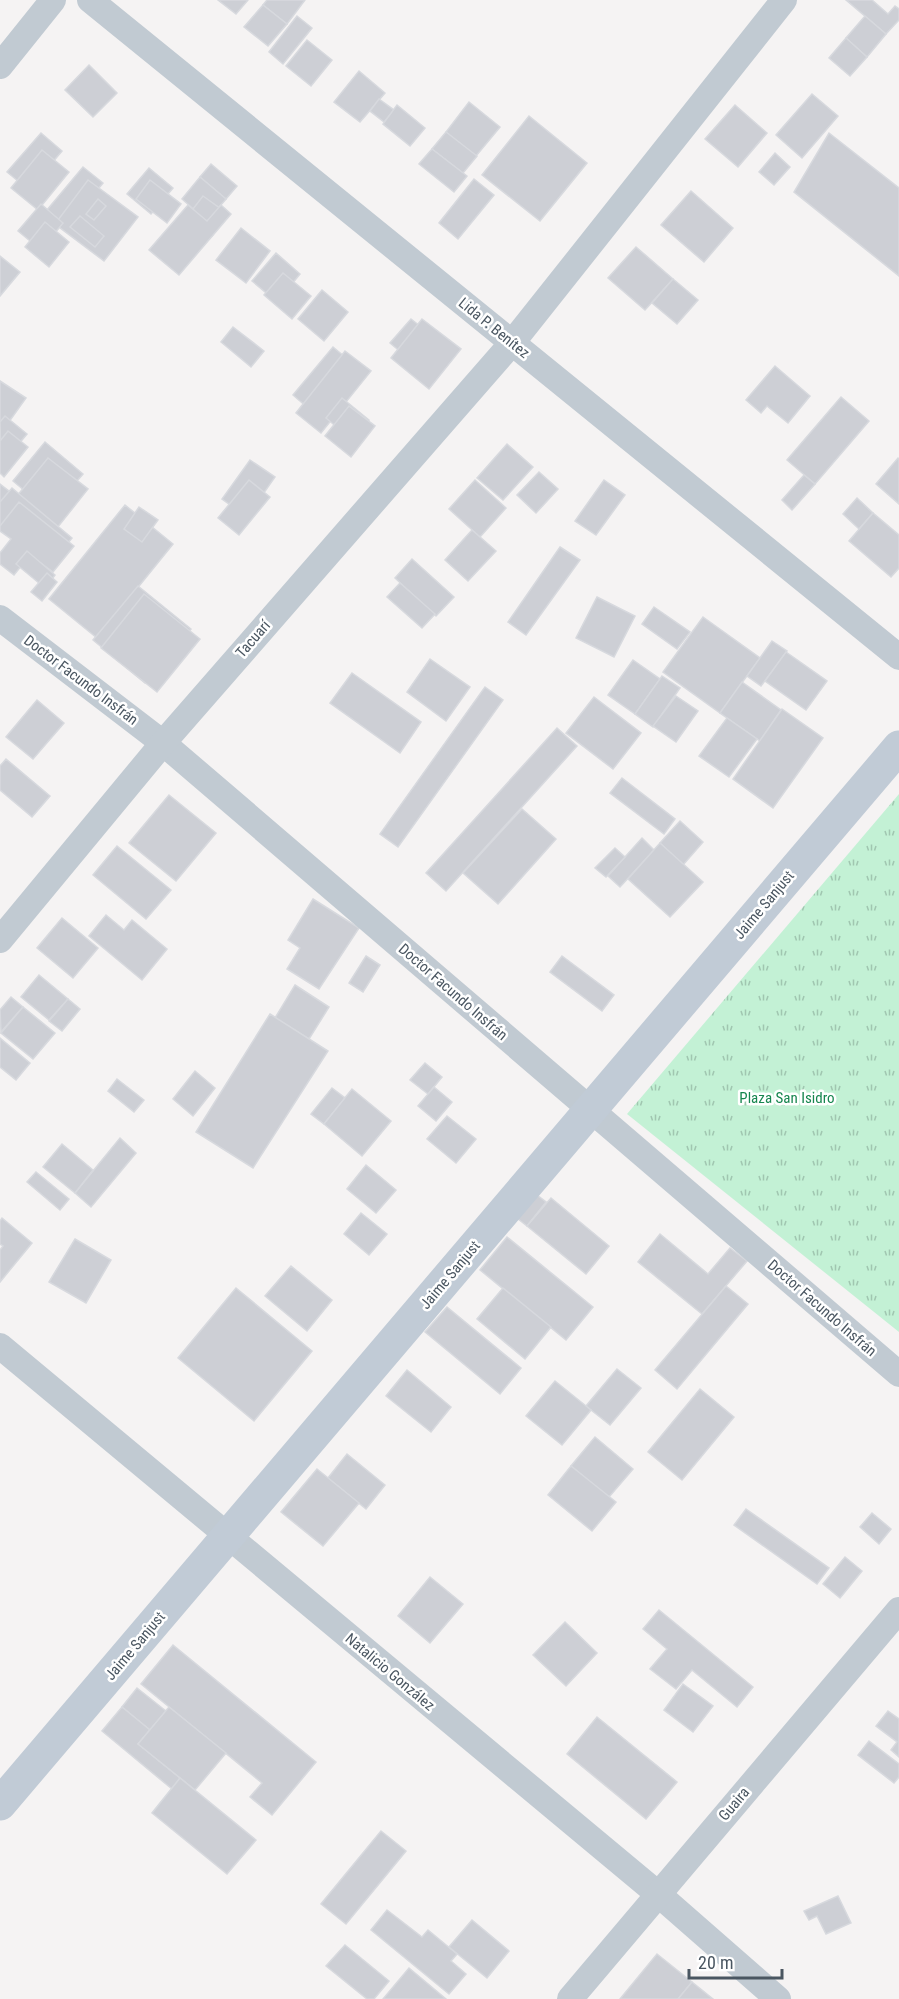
<svg xmlns="http://www.w3.org/2000/svg" width="899" height="1999" font-family="'Roboto Condensed',sans-serif">
<defs>
<pattern id="park-tufts" width="24" height="20" patternUnits="userSpaceOnUse" patternTransform="scale(1.5)"><rect width="24" height="20" fill="#c3f1d5"/><path d="M3 7l-1-3M5 7V3M7 7l1-3M15 17l-1-3M17 17v-4M19 17l1-3" fill="none" stroke="#a0c6b0"/></pattern>
</defs>
<rect width="100%" height="100%" fill="#f5f3f3"/>
<polygon fill="url(#park-tufts)" points="899,794 899,1332 627,1114"/>
<g fill="#cdcfd5" stroke="#d7d9de" stroke-width="1.5">
<polygon points="218,0 248,0 236,14"/>
<polygon points="267,0 305,0 287,24 263,5"/>
<polygon points="846,0 872,0 888,14 895,6 899,9 899,20 886,34"/>
<polygon points="263,5 287,24 268,46 244,27"/>
<polygon points="297,16 312,28 283,64 269,52"/>
<polygon points="865,16 886,34 867,57 846,38"/>
<polygon points="846,38 867,57 850,76 829,58"/>
<polygon points="307,40 332,60 311,86 286,66"/>
<polygon points="89,65 117,93 93,117 65,90"/>
<polygon points="359,71 385,93 360,122 334,102"/>
<polygon points="812,94 838,116 802,158 776,135"/>
<polygon points="379,99 394,110 384,122 370,111"/>
<polygon points="469,102 500,127 476,156 446,132"/>
<polygon points="397,105 425,128 410,146 383,124"/>
<polygon points="735,105 767,133 738,167 705,139"/>
<polygon points="529,116 587,163 540,221 482,175"/>
<polygon points="446,132 477,156 463,173 432,149"/>
<polygon points="41,133 62,151 29,190 7,172"/>
<polygon points="829,133 899,188 899,276 794,192"/>
<polygon points="432,149 467,176 454,192 419,164"/>
<polygon points="42,150 69,172 38,210 11,188"/>
<polygon points="775,153 790,167 774,185 759,172"/>
<polygon points="211,164 237,186 226,199 200,177"/>
<polygon points="83,167 103,183 67,226 47,210"/>
<polygon points="149,168 173,188 151,214 127,194"/>
<polygon points="200,177 226,199 207,221 182,199"/>
<polygon points="474,179 494,195 458,239 439,223"/>
<polygon points="88,180 138,217 104,261 55,224"/>
<polygon points="150,180 181,204 167,223 136,199"/>
<polygon points="691,191 733,228 704,262 661,225"/>
<polygon points="203,196 228,214 212,236 186,218"/>
<polygon points="98,199 106,206 94,220 86,214"/>
<polygon points="41,204 63,223 41,250 18,231"/>
<polygon points="188,205 207,221 221,205 231,214 179,275 149,250"/>
<polygon points="80,216 104,236 95,247 70,227"/>
<polygon points="45,222 69,242 49,267 25,247"/>
<polygon points="241,228 270,251 246,283 216,260"/>
<polygon points="636,247 673,279 645,310 608,278"/>
<polygon points="276,253 300,274 277,302 252,281"/>
<polygon points="0,256 20,272 0,296"/>
<polygon points="283,273 311,296 292,319 264,295"/>
<polygon points="673,279 698,300 677,324 652,303"/>
<polygon points="322,290 348,312 324,341 298,319"/>
<polygon points="411,319 429,333 408,358 390,343"/>
<polygon points="422,319 461,349 429,389 391,358"/>
<polygon points="233,327 264,351 251,367 221,342"/>
<polygon points="333,347 364,373 323,421 293,395"/>
<polygon points="345,351 371,371 321,433 296,413"/>
<polygon points="775,366 810,396 788,423 767,406 761,413 746,400"/>
<polygon points="0,381 26,398 6,426 0,422"/>
<polygon points="841,397 869,421 815,484 787,460"/>
<polygon points="342,398 369,420 352,440 326,418"/>
<polygon points="349,406 375,426 351,457 325,436"/>
<polygon points="5,416 27,434 1,465 0,422"/>
<polygon points="8,431 28,447 4,477 0,473 0,441"/>
<polygon points="45,442 83,474 50,512 13,481"/>
<polygon points="507,444 533,467 503,500 477,478"/>
<polygon points="48,458 88,489 57,528 17,496"/>
<polygon points="898,458 899,459 899,504 876,484"/>
<polygon points="250,460 275,477 247,517 222,499"/>
<polygon points="539,472 558,489 536,513 517,495"/>
<polygon points="804,475 815,484 792,510 782,500"/>
<polygon points="249,480 270,497 239,535 218,518"/>
<polygon points="475,480 506,508 480,537 449,509"/>
<polygon points="604,480 625,495 596,535 575,521"/>
<polygon points="0,484 14,495 0,513"/>
<polygon points="12,488 72,538 47,568 0,528 0,502"/>
<polygon points="857,498 873,513 859,529 843,514"/>
<polygon points="19,502 74,546 53,572 30,555 14,575 0,564 0,553 11,539 0,531 0,526"/>
<polygon points="125,505 173,544 97,638 49,599"/>
<polygon points="139,507 158,520 142,542 124,529"/>
<polygon points="873,513 899,535 899,568 891,577 849,541"/>
<polygon points="472,530 496,551 468,581 445,560"/>
<polygon points="560,547 580,560 526,635 508,622"/>
<polygon points="27,551 55,575 45,588 16,564"/>
<polygon points="412,559 454,597 436,616 395,578"/>
<polygon points="47,573 57,582 42,601 31,592"/>
<polygon points="400,583 435,614 422,628 387,597"/>
<polygon points="138,586 191,629 145,683 93,640"/>
<polygon points="144,594 200,639 157,692 101,648"/>
<polygon points="597,597 635,616 614,657 576,638"/>
<polygon points="654,607 690,632 677,649 642,624"/>
<polygon points="703,617 760,658 720,713 663,672"/>
<polygon points="772,641 787,651 761,686 747,676"/>
<polygon points="786,652 827,681 806,710 765,681"/>
<polygon points="430,659 470,687 446,721 407,692"/>
<polygon points="633,660 660,679 635,714 608,695"/>
<polygon points="352,673 421,722 400,753 330,703"/>
<polygon points="662,676 680,688 653,727 635,714"/>
<polygon points="742,682 781,710 760,741 720,713"/>
<polygon points="485,687 503,700 398,847 380,834"/>
<polygon points="676,696 698,711 676,742 653,726"/>
<polygon points="594,697 641,733 613,769 566,733"/>
<polygon points="37,700 64,723 33,759 6,737"/>
<polygon points="782,709 823,738 773,808 733,779"/>
<polygon points="727,718 757,739 729,777 699,756"/>
<polygon points="557,728 577,746 446,891 426,873"/>
<polygon points="6,759 50,796 32,817 0,790 0,766"/>
<polygon points="622,778 675,819 664,834 610,793"/>
<polygon points="169,795 216,833 176,881 129,843"/>
<polygon points="522,809 556,839 498,904 463,873"/>
<polygon points="680,821 703,842 683,865 660,843"/>
<polygon points="642,838 654,850 620,887 608,876"/>
<polygon points="660,843 703,882 670,917 628,879"/>
<polygon points="117,846 171,890 146,919 93,875"/>
<polygon points="615,848 625,857 606,877 595,868"/>
<polygon points="313,899 359,928 319,989 287,969 300,948 288,940"/>
<polygon points="106,915 124,930 132,920 167,949 142,980 89,936"/>
<polygon points="62,918 98,948 73,978 37,948"/>
<polygon points="366,956 380,965 363,992 349,983"/>
<polygon points="562,956 614,995 602,1011 550,972"/>
<polygon points="39,975 68,999 49,1020 21,997"/>
<polygon points="295,985 329,1007 309,1039 275,1018"/>
<polygon points="11,997 23,1007 1,1032 0,1010"/>
<polygon points="68,999 80,1009 62,1031 49,1021"/>
<polygon points="23,1007 55,1033 33,1059 1,1033"/>
<polygon points="270,1014 328,1051 253,1168 196,1132"/>
<polygon points="0,1038 30,1063 16,1080 0,1067"/>
<polygon points="425,1063 442,1077 428,1094 410,1080"/>
<polygon points="195,1071 215,1088 193,1116 173,1099"/>
<polygon points="117,1079 144,1100 134,1112 108,1091"/>
<polygon points="434,1087 452,1102 436,1121 418,1106"/>
<polygon points="332,1088 345,1098 324,1124 311,1114"/>
<polygon points="352,1089 391,1121 362,1156 324,1124"/>
<polygon points="447,1116 476,1139 456,1163 427,1139"/>
<polygon points="120,1138 136,1153 91,1207 75,1193"/>
<polygon points="62,1144 93,1170 75,1193 43,1167"/>
<polygon points="366,1165 396,1190 376,1213 347,1189"/>
<polygon points="36,1172 69,1199 60,1210 27,1182"/>
<polygon points="533,1192 546,1202 527,1226 513,1215"/>
<polygon points="551,1198 609,1246 586,1274 527,1226"/>
<polygon points="361,1213 387,1234 369,1255 344,1234"/>
<polygon points="2,1218 32,1243 0,1282 0,1250 3,1246 0,1244 0,1221"/>
<polygon points="660,1234 708,1274 730,1248 747,1261 702,1314 638,1262"/>
<polygon points="507,1237 593,1307 566,1340 480,1270"/>
<polygon points="75,1239 111,1260 86,1303 49,1282"/>
<polygon points="291,1266 332,1300 307,1331 265,1296"/>
<polygon points="726,1286 748,1304 677,1389 655,1370"/>
<polygon points="236,1288 312,1351 254,1421 178,1358"/>
<polygon points="503,1288 551,1327 525,1359 477,1319"/>
<polygon points="447,1307 521,1368 500,1394 425,1332"/>
<polygon points="617,1369 641,1388 610,1425 586,1406"/>
<polygon points="407,1370 451,1407 431,1432 386,1396"/>
<polygon points="555,1381 591,1410 562,1445 526,1416"/>
<polygon points="700,1389 734,1417 682,1480 648,1452"/>
<polygon points="595,1437 633,1469 609,1497 571,1466"/>
<polygon points="347,1454 385,1485 366,1509 328,1478"/>
<polygon points="571,1466 616,1502 592,1531 548,1495"/>
<polygon points="317,1469 359,1503 323,1546 281,1512"/>
<polygon points="746,1509 829,1568 817,1584 734,1525"/>
<polygon points="872,1513 891,1529 879,1544 860,1527"/>
<polygon points="845,1557 862,1571 840,1598 823,1584"/>
<polygon points="430,1577 463,1604 430,1643 398,1616"/>
<polygon points="659,1610 753,1687 737,1707 692,1670 676,1689 650,1669 667,1649 643,1629"/>
<polygon points="565,1622 597,1653 566,1686 533,1655"/>
<polygon points="173,1645 316,1762 272,1815 250,1797 262,1783 141,1684"/>
<polygon points="683,1684 713,1706 693,1732 664,1710"/>
<polygon points="137,1688 166,1711 150,1730 122,1707"/>
<polygon points="122,1707 150,1730 138,1744 180,1778 172,1789 102,1731"/>
<polygon points="169,1707 226,1753 195,1790 138,1744"/>
<polygon points="888,1711 899,1719 899,1757 891,1750 897,1742 876,1726"/>
<polygon points="597,1717 677,1782 646,1819 567,1754"/>
<polygon points="869,1741 899,1764 899,1777 894,1783 858,1755"/>
<polygon points="180,1778 256,1840 227,1874 152,1813"/>
<polygon points="381,1831 406,1851 346,1924 321,1904"/>
<polygon points="838,1896 851,1923 826,1934 817,1916 809,1920 804,1911"/>
<polygon points="387,1910 422,1937 428,1930 457,1954 451,1961 466,1974 449,1994 371,1930"/>
<polygon points="472,1920 509,1951 487,1978 449,1947"/>
<polygon points="345,1945 389,1981 374,1999 367,1999 326,1966"/>
<polygon points="657,1954 692,1982 678,1999 620,1999"/>
<polygon points="409,1968 446,1999 383,1999"/>
<polygon points="692,1982 713,1999 678,1999"/>
</g>
<g fill="none" stroke-linecap="round" stroke-linejoin="round">
<g stroke="#c1cad2" stroke-width="26">
<polyline points="90,0 899,657"/>
<polyline points="0,66 53,0"/>
<polyline points="0,618 163,743 899,1374"/>
<polyline points="0,940 163,743 512,343 784,0"/>
<polyline points="0,1346 658,1894 778,1999"/>
<polyline points="570,1999 899,1610"/>
</g>
<polyline stroke="#c1cbd6" stroke-width="33" points="0,1804 899,747"/>
</g>
<g text-anchor="middle" dominant-baseline="central" stroke-width="5" stroke-linejoin="round" paint-order="stroke">
<g font-size="15" fill="#4a5661" stroke="#fff">
<text transform="translate(494 328) rotate(39)">Lida P. Benítez</text>
<text transform="translate(253 639) rotate(-49)">Tacuarí</text>
<text transform="translate(81 680) rotate(37)">Doctor Facundo Insfrán</text>
<text transform="translate(764 905) rotate(-50)">Jaime Sanjust</text>
<text transform="translate(453 992) rotate(41)">Doctor Facundo Insfrán</text>
<text transform="translate(450 1275) rotate(-50)">Jaime Sanjust</text>
<text transform="translate(822 1308) rotate(41)">Doctor Facundo Insfrán</text>
<text transform="translate(135 1646) rotate(-50)">Jaime Sanjust</text>
<text transform="translate(390 1672) rotate(40)">Natalicio González</text>
<text transform="translate(734 1804) rotate(-50)">Guaira</text>
</g>
<g font-size="15" fill="#17864f" stroke="#fff">
<text x="787" y="1098">Plaza San Isidro</text>
</g>
</g>
<path d="M689 1969v9h93v-9" fill="none" stroke="#4a5661" stroke-width="3"/>
<text x="698" y="1969" font-size="18" fill="#4a5661" stroke="#ffffff" stroke-width="4.5" paint-order="stroke">20 m</text>
</svg>
